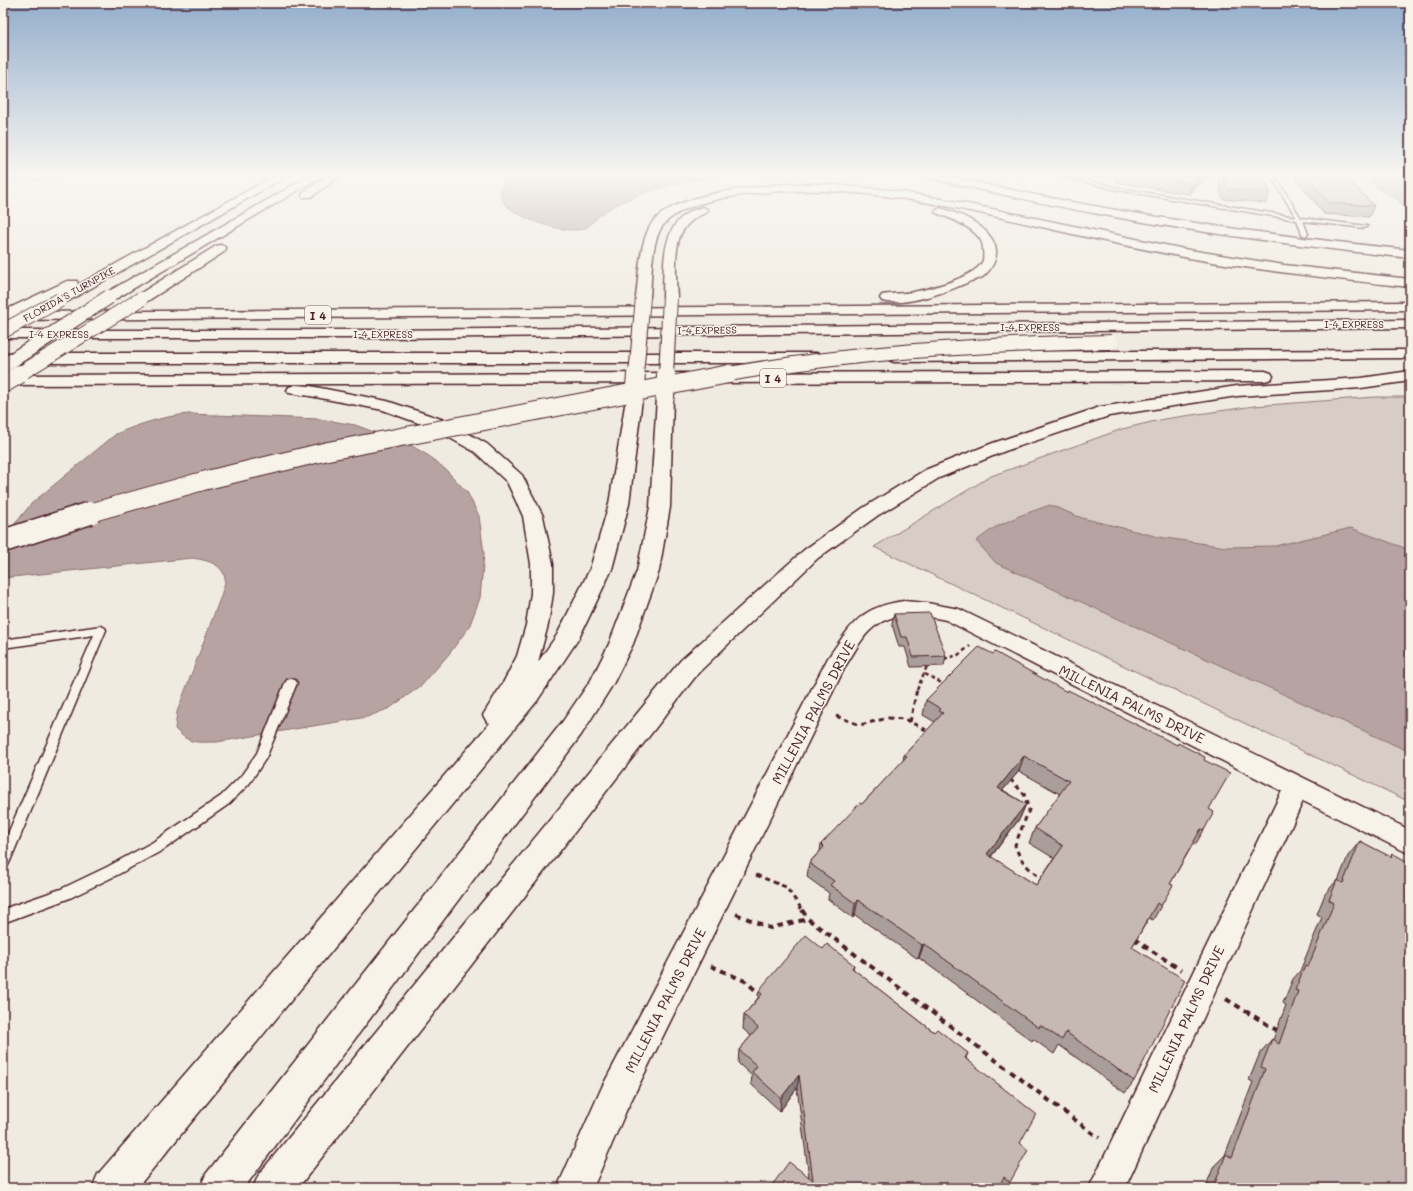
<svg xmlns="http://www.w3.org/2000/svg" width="1413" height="1191" font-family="Mali,sans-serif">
<rect width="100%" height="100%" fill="#f0ebe0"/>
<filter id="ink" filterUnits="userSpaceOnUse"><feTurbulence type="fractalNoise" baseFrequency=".025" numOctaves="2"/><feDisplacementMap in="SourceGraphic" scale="8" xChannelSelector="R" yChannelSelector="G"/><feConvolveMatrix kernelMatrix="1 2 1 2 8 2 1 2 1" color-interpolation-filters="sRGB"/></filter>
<g filter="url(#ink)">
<polygon fill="#d8cdc6" stroke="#917678" points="1375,397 1410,397 1410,802 874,547 991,476 1122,429 1164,419 1254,406"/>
<g fill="#b7a4a2" stroke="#8b6f72">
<polygon points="3,176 60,176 37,180 3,180"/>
<path d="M509 176H720C685 180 649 189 618 204 612 207 606 210 602 214 595 218 591 227 583 229 563 234 518 219 504 203 502 200 501 195 500 192L503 183Z"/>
<polygon points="1363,176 1410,176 1410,215 1398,200 1378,188"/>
<path d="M189 414 320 419 355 425 412 446 429 456 446 470 467 492 479 516 484 554 480 598 469 627 449 654 422 685 390 708 367 717 217 742C195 742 191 745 175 729L177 712 221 596C222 591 225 585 225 580 224 563 205 560 192 558L3 578V538L32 503 116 434C139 424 164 416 189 414Z"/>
<polygon points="1050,505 1082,518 1159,537 1226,547 1275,546 1351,528 1410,550 1410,752 996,563 976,541 994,528 1019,516"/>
</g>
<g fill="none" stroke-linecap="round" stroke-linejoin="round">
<g stroke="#4a1f2b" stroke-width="3">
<g id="service">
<polygon points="1061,176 1070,176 1118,188 1296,217 1271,176 1275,176 1301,218 1367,226 1364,228 1303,221 1308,234 1305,236 1302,234 1297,220 1118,190"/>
<polygon points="101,626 105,628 106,630 10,861 8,865 3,867 3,845 94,635 3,648 3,640"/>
<polygon points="291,679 295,680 297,683 266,758 249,784 229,804 163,850 117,875 70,898 3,923 3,909 61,889 107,867 153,842 221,796 241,776 257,753 285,683 287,680"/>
</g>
</g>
<g stroke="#4a1f2b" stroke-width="3">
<path id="minor" d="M904 601 927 603 959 609 1410 830V854L1303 801 1125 1188H1089L1282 791 946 620C916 613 885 610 864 637 857 646 852 656 846 665L626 1111 593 1188H557L602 1087 828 658C852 624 860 607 904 601Z"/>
</g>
<g stroke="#4a1f2b" stroke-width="3">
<path id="tertiary" d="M928 176H947C1100 211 1254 234 1410 250V258C1304 246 1198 233 1093 213 1039 203 986 191 933 179Z"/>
</g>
<g stroke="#4a1f2b" stroke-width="3">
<g id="motorway">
<polygon points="274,176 287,176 65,303 55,303 53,300 61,294 23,312 1410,302 1410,310 3,320 3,311 67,281 77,281 78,285"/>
<polygon points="309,176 322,176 114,300 104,300 102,297 104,294"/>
<polygon points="328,176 340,176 311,197 303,197 302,195 303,193"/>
<path d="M788 184H822L890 190 958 202 1189 250 1284 265 1410 279V287C1336 279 1262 271 1189 258 1137 248 1084 237 1033 225 932 202 832 179 729 197 708 201 684 206 667 221 650 235 652 276 650 297L648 300H638L636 297C639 274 639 249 649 228 667 193 752 187 788 184Z"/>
<path d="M703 207 708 210 707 212C698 216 689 221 684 229 673 243 676 279 677 297L675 300H665L663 297C664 262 660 217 703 207Z"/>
<path d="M940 208C969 215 1018 241 985 275 982 278 976 280 971 281 950 291 905 307 882 301L880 298 882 295C892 293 903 294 913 292 929 289 978 277 983 260 984 256 983 251 983 248 983 230 950 218 936 213L935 211Z"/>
<polygon points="220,245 224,246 226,249 224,252 146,302 136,302 134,299 136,296 216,246"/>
<polygon points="1410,320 1410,328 379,338 3,338 3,330 379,330"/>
<polygon points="1410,350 1410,358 894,362 889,360 886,357 889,354 894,352"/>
<polygon points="3,353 816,353 821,355 824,358 821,361 816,363 3,363"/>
<polygon points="1265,371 1271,373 1273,376 1271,379 1265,381 721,383 715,381 713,378 715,375 721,373"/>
<polygon points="1410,371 1410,381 1361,388 1237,396 1109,416 1005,451 939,478 877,516 818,558 699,672 298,1188 253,1188 259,1174 681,660 804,550 863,508 925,470 993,443 1100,407 1237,386 1361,378"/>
<polygon points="687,373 693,375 695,378 693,381 687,383 3,385 3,375"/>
<polygon points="295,385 310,386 387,401 444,420 487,444 522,475 543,516 553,564 553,593 548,625 538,662 557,635 590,569 609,504 626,399 628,396 634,394 640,396 642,399 629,504 612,569 579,638 537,701 137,1188 92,1188 98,1174 490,723 487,722 483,715 503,683 517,656 526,625 531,593 531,564 523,516 507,482 475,452 432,428 383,410 310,396 289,393 287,390 289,387"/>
<polygon points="665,393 671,395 673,398 670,507 659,571 633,644 613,684 581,735 244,1188 200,1188 206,1174 563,721 591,680 609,644 637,571 650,507 657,398 659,395"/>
</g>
</g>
<g stroke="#4a1f2b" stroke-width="2.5" stroke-dasharray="4 3" stroke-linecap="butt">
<polyline points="944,659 958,655 970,646"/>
<polyline points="925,674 945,685"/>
<polyline points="917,690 927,666"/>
</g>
<g stroke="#4a1f2b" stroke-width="3" stroke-dasharray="5 4" stroke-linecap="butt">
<polyline points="836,716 860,725 888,718 904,719 930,732"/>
<polyline points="910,722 917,689"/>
<path d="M1010 779 1024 794 1029 810 1015 845C1020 861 1029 870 1043 879"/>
<polyline points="756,875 786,887 803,911"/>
</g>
<g stroke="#4a1f2b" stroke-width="4" stroke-dasharray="6 5" stroke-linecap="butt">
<polyline points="802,910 808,919 1099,1138"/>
<polyline points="736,914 770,928 808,919"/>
<polyline points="1134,939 1181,970"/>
<polyline points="711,966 745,981 760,994"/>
<polyline points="1226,999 1278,1031"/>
</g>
<use href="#service" fill="#f7f3e8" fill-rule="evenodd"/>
<use href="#minor" fill="#f7f3e8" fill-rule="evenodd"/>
<use href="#tertiary" fill="#f7f3e8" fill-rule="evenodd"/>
<use href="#motorway" fill="#f7f3e8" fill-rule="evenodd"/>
<g stroke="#4a1f2b" stroke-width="16" stroke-linecap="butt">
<g id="motorway-bridge-far2">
<polyline points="3,331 60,300"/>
<polyline points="3,366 109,297"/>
<polyline points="18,375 141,299"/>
<polyline points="636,375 643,297"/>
<polyline points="666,375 670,297"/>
<path d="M723 375C852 352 981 344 1111 342"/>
</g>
</g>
<g stroke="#4a1f2b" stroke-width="20" stroke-linecap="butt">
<g id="motorway-bridge-far1">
<polyline points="3,384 20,374"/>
<polyline points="665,398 666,374"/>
<polyline points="634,399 636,374"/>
<polyline points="86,514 203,481 328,451 729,374"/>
</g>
</g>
<g stroke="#4a1f2b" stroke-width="25" stroke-linecap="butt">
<polyline id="motorway-bridge" points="3,541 90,513"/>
</g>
<use href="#motorway-bridge-far2" stroke="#f7f3e8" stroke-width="14"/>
<use href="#motorway-bridge-far1" stroke="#f7f3e8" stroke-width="18"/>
<use href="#motorway-bridge" stroke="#f7f3e8" stroke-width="22"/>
</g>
<g fill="#aa9e9a" stroke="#4a1f2b" fill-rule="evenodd">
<polygon points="1099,176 1208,176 1189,194 1116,182 1117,179"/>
<polygon points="1217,176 1263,176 1270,193 1266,203 1223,199"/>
<polygon points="1294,176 1345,176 1374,206 1369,217 1324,214"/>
<polygon points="894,614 946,656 944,666 911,667 905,647 899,647 892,624"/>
<path d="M1067 692 1204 760 1209 809 1204 830 1195 845 1193 844 1170 884 1161 906 1153 920 1149 918 1132 947 1134 1081 1125 1093 1059 1045 1054 1054 1033 1039 1032 1041 919 958 918 959 855 915 853 918 828 899 829 893 807 877 809 863 820 851 821 844 862 804 903 761 904 755 935 722 923 715 926 700ZM1019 771 1060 794 1035 828 1029 843 1054 858 1036 885 991 857 1020 818 1026 804 1003 790Z"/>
<polygon points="1360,841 1390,857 1392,853 1410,1128 1410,1188 1205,1188 1214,1166 1225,1155 1253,1082 1249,1080 1260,1053 1272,1039 1273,1040 1286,1005 1283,1003 1293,979 1300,971 1322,917 1317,914 1325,894 1337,880 1338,881 1348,856"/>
<polygon points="854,965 853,969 934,1032 968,1053 966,1058 1020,1143 1010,1182 1006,1188 770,1188 809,1177 797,1088 780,1111 751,1084 752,1076 738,1063 739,1050 751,1036 743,1029 744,1015 758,998 759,991"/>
</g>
<g fill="#8b817d" stroke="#4a1f2b">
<polygon points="1201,176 1208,176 1189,194 1192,184"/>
<polygon points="1024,756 1019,771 993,802 998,788"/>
<polygon points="1026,804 1020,818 982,868 987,854"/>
<polygon points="858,900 855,915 853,918 855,903"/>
<polygon points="924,944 919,958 918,959 922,945"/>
<polygon points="799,1075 797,1088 780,1111 781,1098"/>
</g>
<g fill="#c6b8b3" stroke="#4a1f2b" fill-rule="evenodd">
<polygon points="1142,176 1201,176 1192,184"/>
<polygon points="1223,176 1263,176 1270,193 1227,189"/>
<polygon points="1307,176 1345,176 1374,206 1329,203"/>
<polygon points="930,613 946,656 913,657 907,637 901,637 894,614"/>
<path d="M979 647 993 654 995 652 1067 692 1068 690 1177 745 1178 743 1205 757 1204 760 1230 773 1209 809 1214 812 1204 830 1201 829 1170 884 1173 885 1161 906 1157 903 1132 947 1185 980 1134 1081 1066 1032 1062 1040 1040 1025 1039 1028 924 944 922 945 858 900 855 903 830 885 834 881 809 863 824 847 821 844 860 803 862 804 907 756 904 755 943 713 939 711 941 709 926 700ZM1024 756 1069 781 1035 828 1063 846 1036 885 987 854 1026 804 998 788Z"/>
<polygon points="1360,841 1391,857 1392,853 1410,863 1410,1188 1216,1188 1214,1186 1226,1154 1232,1158 1265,1069 1261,1067 1272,1039 1279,1044 1298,991 1295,990 1305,966 1308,967 1334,903 1329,900 1337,880 1343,883"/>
<polygon points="806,935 823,949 827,944 854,965 852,968 934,1032 937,1029 968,1053 965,1058 1036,1114 1020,1143 1028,1150 1010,1182 1004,1177 998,1188 770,1188 789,1162 813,1180 799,1075 781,1098 752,1072 757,1066 739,1050 758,1028 744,1015 762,994 759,991 765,983"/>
</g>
</g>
<linearGradient id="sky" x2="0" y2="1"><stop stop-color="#94aecc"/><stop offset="0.51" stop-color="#f8f6f1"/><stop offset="1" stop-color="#f8f6f1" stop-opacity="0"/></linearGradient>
<rect width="1413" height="343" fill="url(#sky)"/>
<g text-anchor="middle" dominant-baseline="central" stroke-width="3" stroke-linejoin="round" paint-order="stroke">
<g font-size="10" fill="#4a1f2b" stroke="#f7f3e8">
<text transform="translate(69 294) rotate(-29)">FLORIDA'S TURNPIKE</text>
<text x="1354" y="324">I-4 EXPRESS</text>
<text x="1030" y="327">I-4 EXPRESS</text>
<text transform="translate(707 330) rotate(-1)">I-4 EXPRESS</text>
<text x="59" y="334">I-4 EXPRESS</text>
<text x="383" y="334">I-4 EXPRESS</text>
</g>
<g fill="#f7f3e8" stroke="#7e5f64" stroke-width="1">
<rect x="305" y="306" width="26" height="18" rx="3"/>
<rect x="760" y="369" width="26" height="18" rx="3"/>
</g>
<g font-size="11" font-weight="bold" fill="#4a1f2b">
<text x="318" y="315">I 4</text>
<text x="773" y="378">I 4</text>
</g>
<g font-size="14" fill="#4a1f2b" stroke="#f7f3e8">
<text transform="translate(1132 704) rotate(26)">MILLENIA PALMS DRIVE</text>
<text transform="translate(813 712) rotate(-62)">MILLENIA PALMS DRIVE</text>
<text transform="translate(665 1000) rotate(-63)">MILLENIA PALMS DRIVE</text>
<text transform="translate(1186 1019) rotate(-65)">MILLENIA PALMS DRIVE</text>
</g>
</g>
<rect width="1413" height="1191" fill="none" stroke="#f7f3e8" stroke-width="16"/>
<rect x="8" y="8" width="1397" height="1175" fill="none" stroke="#4a1f2b" stroke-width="1.5" filter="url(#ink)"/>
</svg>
